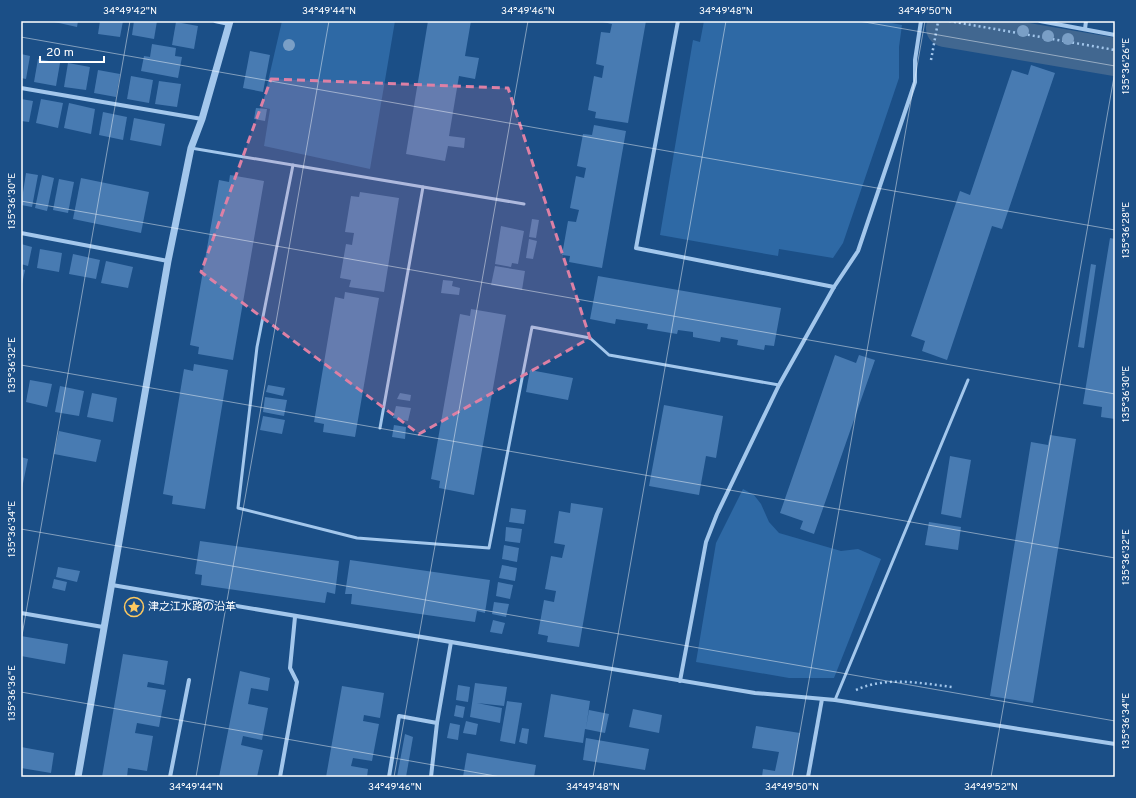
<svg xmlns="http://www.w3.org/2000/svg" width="1136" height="798" font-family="Overpass,'Noto Sans JP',sans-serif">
<rect width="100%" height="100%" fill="#1b4f87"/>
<g fill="#2e69a5">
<polygon points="282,21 395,21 370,169 264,146 270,109 262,107"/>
<polygon points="704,21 882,21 902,25 899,47 899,78 843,243 833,258 779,249 778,256 660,235 693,40 700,42"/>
<polygon points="743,489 754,495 761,504 769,522 779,533 841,551 858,549 881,559 834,678 789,678 696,662 716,543"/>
</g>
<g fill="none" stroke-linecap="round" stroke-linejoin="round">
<polyline stroke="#416790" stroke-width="38" points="945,28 1115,57"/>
</g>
<g fill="#487bb2">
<polygon points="50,21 78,21 77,27"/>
<polygon points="100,21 123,21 120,37 98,34"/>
<polygon points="134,21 157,21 154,39 132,35"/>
<polygon points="428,21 471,21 465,56 479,58 475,79 459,76 449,136 465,138 464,148 448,146 445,161 406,154"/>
<polygon points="603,21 646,21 628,123 595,118 596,112 588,110 594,76 602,78 604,66 596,64 601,32 610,33 612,24 603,22"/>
<polygon points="176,22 198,26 194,49 172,45"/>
<polygon points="152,44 176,48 175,56 182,57 178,78 141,71 144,56 150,57"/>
<polygon points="250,51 270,55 263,92 243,88"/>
<polygon points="21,54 30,56 26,79 21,78"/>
<polygon points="38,59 60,63 56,86 34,82"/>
<polygon points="68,63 90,67 86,90 64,87"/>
<polygon points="1031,65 1055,73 1002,229 992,226 947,360 922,351 925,341 911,336 960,191 970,195 1012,70 1028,75"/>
<polygon points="98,70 120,74 116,97 94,93"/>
<polygon points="131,76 153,80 149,103 127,99"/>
<polygon points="159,81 181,84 177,107 155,104"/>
<polygon points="21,99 33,101 29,122 21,121"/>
<polygon points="41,99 63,103 58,128 36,123"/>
<polygon points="69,103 95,109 91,134 64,128"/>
<polygon points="256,108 267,109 265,121 254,119"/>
<polygon points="103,112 127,117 123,140 99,135"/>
<polygon points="134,118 165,124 161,146 130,140"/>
<polygon points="594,125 626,131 602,268 569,262 570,256 562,255 568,221 576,222 579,210 570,208 576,176 584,178 586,168 577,166 583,134 592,135"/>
<polygon points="26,173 38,175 32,207 21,205"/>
<polygon points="42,175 54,178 47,211 35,208"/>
<polygon points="230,175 264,181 233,360 198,354 199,347 190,345 219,180 229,182"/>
<polygon points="81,178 149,192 141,233 73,219"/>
<polygon points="59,179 74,182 68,213 53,210"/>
<polygon points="360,192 399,198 384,292 349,287 351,280 340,278 346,244 352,245 354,233 345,232 351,196 359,197"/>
<polygon points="532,219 539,220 536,238 529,237"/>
<polygon points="501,226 524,231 518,264 512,263 511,267 495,264"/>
<polygon points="1110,238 1115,239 1115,419 1101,417 1102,407 1083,404"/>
<polygon points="529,239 537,241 533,259 526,258"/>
<polygon points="21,244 32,247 28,266 21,264"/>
<polygon points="40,249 62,253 59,272 37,268"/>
<polygon points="73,254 100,260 96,279 69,274"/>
<polygon points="106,261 133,267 128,288 101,283"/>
<polygon points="1091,264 1096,265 1084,348 1078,347"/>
<polygon points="495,266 525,271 522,290 491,285"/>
<polygon points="21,269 25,270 22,284 21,284"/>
<polygon points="598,276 781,308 774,346 765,345 764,350 737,345 738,340 721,337 720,342 693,337 693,332 678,330 677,334 647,329 648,324 616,319 615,324 590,319"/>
<polygon points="443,280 453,281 452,286 460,288 459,295 441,293"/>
<polygon points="345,292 379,298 355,437 323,432 324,424 314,422 335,297 344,299"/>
<polygon points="471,309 506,315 474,495 439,488 440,481 431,479 460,314 470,316"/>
<polygon points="835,355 856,363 859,355 875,360 814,534 800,529 803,521 780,513"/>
<polygon points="194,364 228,370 205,509 172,504 173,496 163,494 184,369 193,371"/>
<polygon points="530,370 573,378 568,400 526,392"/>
<polygon points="30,380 52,384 47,407 26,402"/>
<polygon points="268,385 285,388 283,396 266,392"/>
<polygon points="60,386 84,391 79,416 55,412"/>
<polygon points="92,393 117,398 113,422 87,417"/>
<polygon points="400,393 411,395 410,401 397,399"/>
<polygon points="265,397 287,400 284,416 263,412"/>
<polygon points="664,405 723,416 716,458 706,456 699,495 649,486"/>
<polygon points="396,406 411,408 408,421 393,418"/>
<polygon points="263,416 285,420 282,434 260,430"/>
<polygon points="394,425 406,427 405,439 392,437"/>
<polygon points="59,431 101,440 96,462 54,454"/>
<polygon points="1050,435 1076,439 1033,703 990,696 1031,442 1048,445"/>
<polygon points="950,456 971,460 961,518 941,514"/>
<polygon points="21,457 28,459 22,488 21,488"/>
<polygon points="571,503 603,508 579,647 547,642 548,636 538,634 544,600 554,602 556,591 545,589 551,556 562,558 565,545 554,543 559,511 570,513"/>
<polygon points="511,508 526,510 524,524 509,522"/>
<polygon points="929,522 961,527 958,550 925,545"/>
<polygon points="506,527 522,529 520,543 505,541"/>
<polygon points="200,541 339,561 335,594 327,592 325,603 201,585 202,575 195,574"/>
<polygon points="504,545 519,548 517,562 502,559"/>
<polygon points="350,560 490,580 485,613 477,611 475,622 351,604 352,594 345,594"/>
<polygon points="502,565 517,568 515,581 499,578"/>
<polygon points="58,567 80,571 77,582 56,577"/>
<polygon points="54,579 67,582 65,591 52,588"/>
<polygon points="498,582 513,585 510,599 496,596"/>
<polygon points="494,602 509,604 506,617 492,614"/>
<polygon points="493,620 505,623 502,634 490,632"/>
<polygon points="21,636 68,644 65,664 21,656"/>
<polygon points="123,654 168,661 164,685 148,682 147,687 166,690 159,727 137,723 135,733 153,736 147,771 128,768 127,777 102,777"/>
<polygon points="240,671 270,678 268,691 251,688 248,704 268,708 262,740 243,736 241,745 263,750 257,777 219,777"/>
<polygon points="475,683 507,687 504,706 477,703 502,708 500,723 470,717"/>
<polygon points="458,685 470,687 468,702 456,700"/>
<polygon points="342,686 384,693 380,718 364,715 363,721 379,724 372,761 353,758 351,766 368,769 367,777 326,777"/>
<polygon points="551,694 590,701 586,728 589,710 609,714 605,733 585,729 583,743 544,737"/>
<polygon points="507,701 522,703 515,744 500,741"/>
<polygon points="456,705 465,707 463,718 454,716"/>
<polygon points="633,709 662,715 659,733 629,727"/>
<polygon points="466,721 478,724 476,735 463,733"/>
<polygon points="450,723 460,725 458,740 447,738"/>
<polygon points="756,726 800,733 793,777 762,777 763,769 775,771 779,752 752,748"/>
<polygon points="522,728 529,729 527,744 519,742"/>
<polygon points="405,734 413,737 406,777 397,777"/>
<polygon points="586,738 649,749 645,770 583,760"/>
<polygon points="21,747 54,753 51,773 21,768"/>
<polygon points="467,753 536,765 534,777 463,777"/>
</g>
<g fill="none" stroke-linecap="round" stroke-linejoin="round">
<g stroke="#a3c7ec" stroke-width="2.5" stroke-dasharray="2 3" stroke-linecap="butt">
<polyline points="949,21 1115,50"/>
<polyline points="931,60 938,22 940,21"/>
<path d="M856 690C886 676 920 683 952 687"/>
</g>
<g stroke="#a3c7ec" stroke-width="3">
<polyline points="191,148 524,204"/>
<polyline points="293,165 257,347 238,508 357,538 489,548 532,327 590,338 609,355 779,385"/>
<polyline points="380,428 423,187"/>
<polyline points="835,700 968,380"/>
</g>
<g stroke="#a3c7ec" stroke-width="4">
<polyline points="215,21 229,24"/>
<polyline points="678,21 636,248 834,287"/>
<polyline points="1040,21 1115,35"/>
<polyline points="1085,29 1086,21"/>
<polyline points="21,88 202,119"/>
<polyline points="21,233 168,261"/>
<polyline points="112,585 755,693 835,700 1115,744"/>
<polyline points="21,613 103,627"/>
<polyline points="680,681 706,542 717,514 779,385 834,287 858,251 915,82 915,60 921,21"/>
<polyline points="170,777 189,680"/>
<polyline points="280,777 297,682 290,668 295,617"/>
<polyline points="389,777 399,716 437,723"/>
<polyline points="431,777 437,723 451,642"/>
<polyline points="808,777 822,699"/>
</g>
<polyline stroke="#a3c7ec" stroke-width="7" points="78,777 168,261 191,148 202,119 230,21"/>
</g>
<g fill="#7a9fc6">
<circle cx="1023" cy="31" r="6"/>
<circle cx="1048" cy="36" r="6"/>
<circle cx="1068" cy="39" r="6"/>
<circle cx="289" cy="45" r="6"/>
</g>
<path fill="#dd80a5" fill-opacity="0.2" stroke="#dd80a5" stroke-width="3" stroke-dasharray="8 5" stroke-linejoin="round" d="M271 79 508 88 590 338 419 434 201 272Z"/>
<path fill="none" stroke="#fff" stroke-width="1" stroke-opacity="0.45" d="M859 21 1115 66M21 37 1115 230M21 201 1115 394M21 365 1115 558M21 529 1115 721M21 641 130 21M21 692 501 777M196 777 329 21M394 777 528 21M593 777 726 21M792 777 925 21M991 777 1115 71"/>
<defs>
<g id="sight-ring" transform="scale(1)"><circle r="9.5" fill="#1b4f87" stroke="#fdc960" stroke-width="1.5"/><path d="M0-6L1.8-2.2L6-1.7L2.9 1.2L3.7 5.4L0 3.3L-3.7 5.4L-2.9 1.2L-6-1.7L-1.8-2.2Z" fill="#fdc960"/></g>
</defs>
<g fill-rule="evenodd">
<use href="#sight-ring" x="134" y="607"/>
</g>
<g text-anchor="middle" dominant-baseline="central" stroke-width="3" stroke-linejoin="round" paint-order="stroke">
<g font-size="11" fill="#fff" stroke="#1b4f87" text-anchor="start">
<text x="148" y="607">津之江水路の沿革</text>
</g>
</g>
<rect width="1136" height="798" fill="none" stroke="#1b4f87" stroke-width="44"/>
<path d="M40 56v6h64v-6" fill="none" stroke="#ffffff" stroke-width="2"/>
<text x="46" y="56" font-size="12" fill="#ffffff" stroke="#1b4f87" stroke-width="3" paint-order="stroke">20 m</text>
<rect x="22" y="22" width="1092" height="754" fill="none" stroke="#fff" stroke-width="1.5"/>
<g font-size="10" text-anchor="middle" fill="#fff">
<text x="130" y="14">34°49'42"N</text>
<text x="329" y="14">34°49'44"N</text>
<text x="528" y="14">34°49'46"N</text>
<text x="726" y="14">34°49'48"N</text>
<text x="925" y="14">34°49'50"N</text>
<text transform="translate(1125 66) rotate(-90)" y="4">135°36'26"E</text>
<text transform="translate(11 201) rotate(-90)" y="4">135°36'30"E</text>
<text transform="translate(1125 230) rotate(-90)" y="4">135°36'28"E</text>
<text transform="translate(11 365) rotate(-90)" y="4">135°36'32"E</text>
<text transform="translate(1125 394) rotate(-90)" y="4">135°36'30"E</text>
<text transform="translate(11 529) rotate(-90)" y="4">135°36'34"E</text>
<text transform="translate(1125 557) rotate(-90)" y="4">135°36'32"E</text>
<text transform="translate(11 693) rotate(-90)" y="4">135°36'36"E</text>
<text transform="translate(1125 721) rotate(-90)" y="4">135°36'34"E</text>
<text x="196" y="790">34°49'44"N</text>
<text x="395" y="790">34°49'46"N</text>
<text x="593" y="790">34°49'48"N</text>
<text x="792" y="790">34°49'50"N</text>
<text x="991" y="790">34°49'52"N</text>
</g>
</svg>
